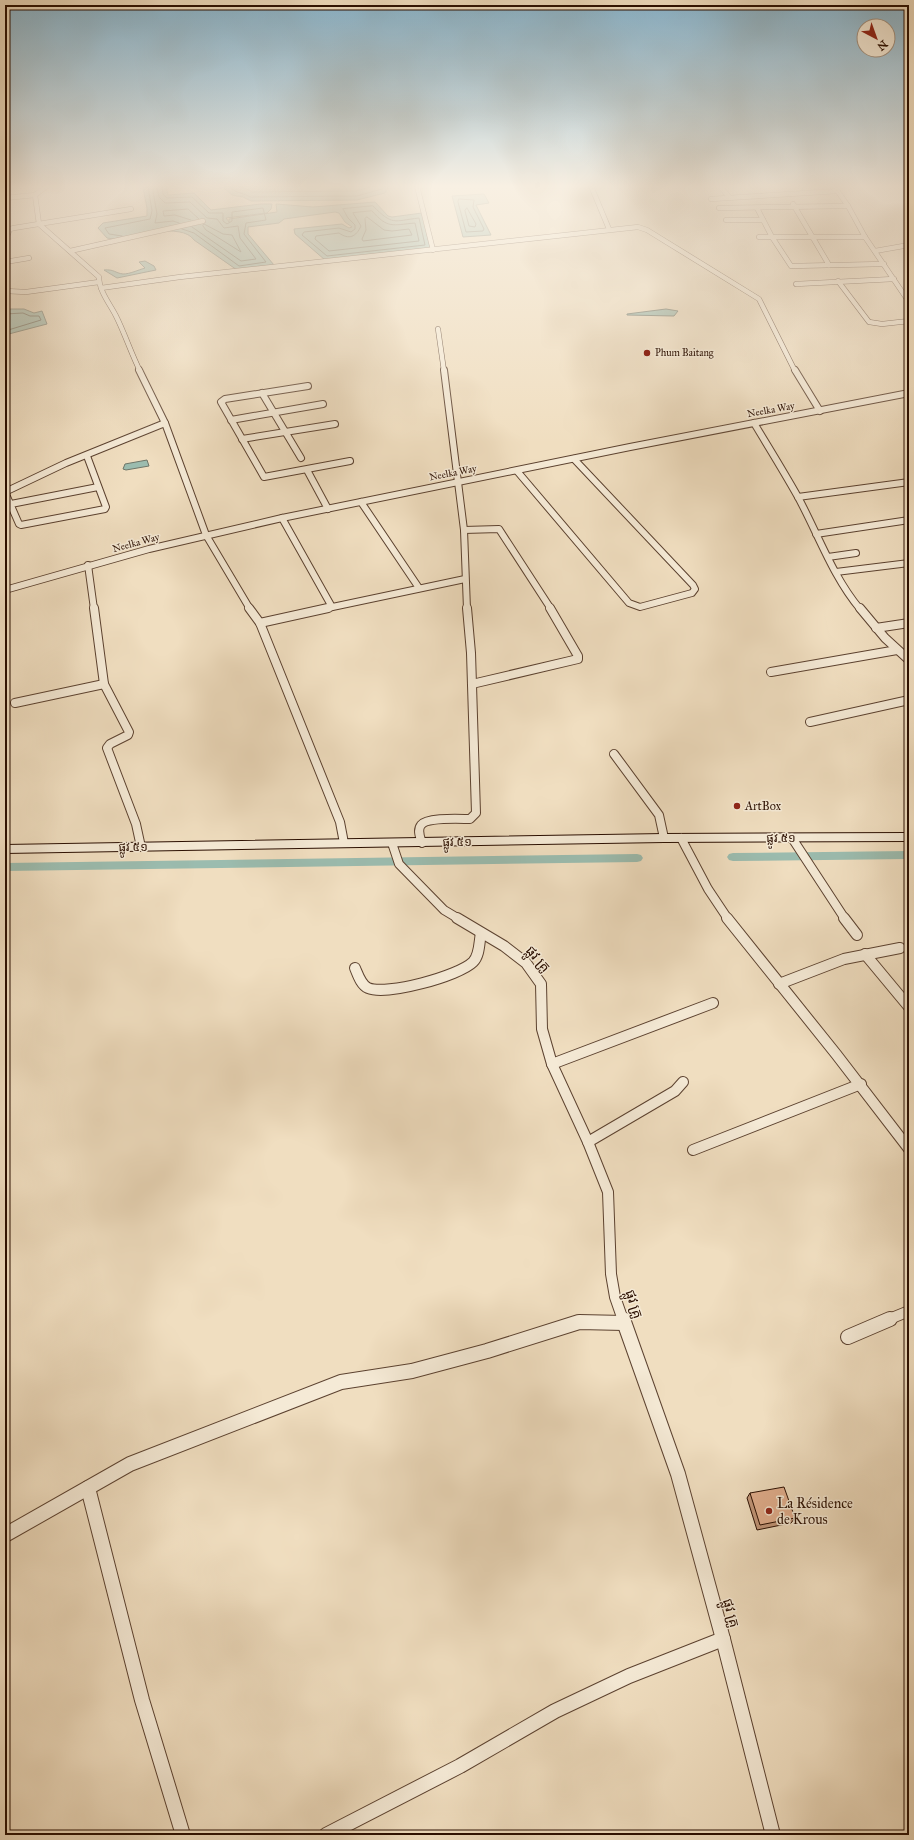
<svg xmlns="http://www.w3.org/2000/svg" width="914" height="1840" font-family="'IM FELL Great Primer','Noto Sans Khmer',serif">
<rect width="100%" height="100%" fill="#f0dec0"/>
<filter id="stains"><feTurbulence type="fractalNoise" baseFrequency=".005" numOctaves="4"/><feColorMatrix values="0 0 0 0 .2 0 0 0 0 .09 0 0 0 0 .02 0 0 0 .5 -.17"/></filter>
<radialGradient id="worn" r=".72"><stop offset=".6" stop-color="#630" stop-opacity="0"/><stop offset="1" stop-color="#630" stop-opacity=".3"/></radialGradient>
<g fill="#9bbcaf" stroke="#6e7669">
<path d="M151 186H166L168 195 194 193 211 210 261 204H272L271 209 267 213 226 218 229 222V219L277 212 276 204 313 207 375 202 388 216 392 217 422 213 431 249 325 260 295 234 294 229 342 224 349 228 352 227 345 222 339 213 335 212 284 219 279 223 248 227V234L274 265 237 270 194 240C182 222 132 236 113 239L107 238 98 228 103 223 147 216V208L143 188Z"/>
<polygon points="225,186 389,186 385,193 357,200 251,201 243,197 232,195 224,188"/>
<polygon points="484,194 489,203 476,205 491,235 463,237 452,196"/>
<path d="M145 261 154 266 156 270 117 278 104 270C114 269 115 273 123 274 130 274 138 270 145 268L139 262Z"/>
<polygon points="11,309 24,309 34,313 42,311 47,324 5,335 5,310"/>
<polygon points="666,309 678,311 674,316 627,315 627,314"/>
<polygon points="147,460 149,466 126,470 123,469 125,464"/>
</g>
<g fill="none" stroke-linecap="round" stroke-linejoin="round">
<g stroke="#626558" stroke-width="1">
<polyline points="162,186 163,194 167,198 192,197 209,213 223,213 223,221 227,224 232,221 232,212 263,208 266,220 246,223 244,234 266,262 239,266 194,233 182,229"/>
<polyline points="228,186 235,191 251,197 357,196 382,189 384,186"/>
<polyline points="234,186 245,188 252,192 356,191 374,186"/>
<polygon points="459,199 474,200 473,207 484,229 483,231 466,232 458,202"/>
<path d="M373 206C393 226 393 221 419 218L425 245 327 256 302 235 304 232 339 228 351 232 355 229V225L348 218 343 209Z"/>
<polygon points="467,208 476,224 475,227 469,226 465,211"/>
<path d="M372 211C388 229 392 225 415 223L419 241 329 251 315 239 316 236 339 233C349 240 356 237 361 226L353 213Z"/>
<polygon points="367,217 384,230 392,231 409,229 412,235 363,241 362,239 366,230 365,219"/>
<polyline points="191,220 175,215 164,216 163,211 188,209 199,219"/>
<polyline points="179,223 173,221 155,223 157,214 153,191 154,188 157,188 159,197 165,203 190,202 207,218 217,219 224,228 238,226 240,238 256,259 241,261 192,227"/>
<polygon points="204,224 223,234 232,235 241,252 206,230 203,226"/>
<polyline points="122,236 109,234 105,228 150,219 152,211 148,186"/>
<polyline points="5,314 23,313 30,316 39,316 41,320 5,331"/>
</g>
<g fill="#9bbcaf" fill-rule="evenodd">
<polygon points="909,851 909,859 733,861 729,860 727,857 729,854 733,853"/>
<polygon points="637,854 641,855 643,858 641,861 637,862 5,871 5,863"/>
</g>
<g stroke="#5c4230" stroke-width="5.5">
<g id="street-far4">
<path d="M47 186 35 195 39 224 99 277C99 291 110 304 116 316 125 334 131 353 140 371"/>
<polyline points="417,186 433,250"/>
<polyline points="591,186 609,229"/>
<polyline points="720,186 729,197"/>
<polyline points="834,186 848,206 865,237 909,302"/>
<polyline points="5,198 35,195"/>
<polyline points="711,199 838,191"/>
<polyline points="793,204 829,265"/>
<polyline points="719,208 848,206"/>
<polyline points="757,208 772,237 791,266 884,264"/>
<polyline points="726,220 763,220"/>
<polyline points="5,235 8,234 10,229 14,228 131,209"/>
<polyline points="759,237 865,237"/>
<polyline points="70,251 203,221"/>
<polyline points="875,251 909,245"/>
<polyline points="5,262 29,258"/>
<polyline points="838,281 869,322 882,324 909,321"/>
<polyline points="796,284 894,279"/>
<polyline points="101,288 180,277 638,227 647,230 759,299 795,371"/>
<polyline points="5,291 26,292 99,282"/>
<polyline points="438,329 444,371"/>
</g>
</g>
<g stroke="#5c4230" stroke-width="8">
<g id="street-far3">
<polyline points="139,370 165,423 206,535 250,609"/>
<polyline points="444,370 464,530 467,609"/>
<polyline points="795,370 820,411"/>
<polyline points="308,386 225,399 221,402 264,477 350,461"/>
<polyline points="262,393 301,458"/>
<polyline points="231,420 323,404"/>
<path d="M754 423C769 448 784 472 798 497 818 534 833 577 860 609"/>
<polyline points="242,439 335,424"/>
<polyline points="307,470 328,509"/>
<polyline points="517,471 629,603 640,607 692,593 695,589 693,585 574,459"/>
<polyline points="5,492 19,524 21,525 105,509 106,507 87,456"/>
<polyline points="5,492 66,463 165,423"/>
<polyline points="798,497 909,482"/>
<polyline points="361,502 419,588"/>
<polyline points="11,504 98,487"/>
<polyline points="282,518 332,607"/>
<polyline points="464,530 499,529 551,609"/>
<polyline points="816,534 909,520"/>
<polyline points="828,557 856,553"/>
<polyline points="88,565 94,609"/>
<polyline points="836,572 909,563"/>
<polyline points="5,590 149,549 282,518 630,447 909,393"/>
<polyline points="323,609 465,579"/>
</g>
</g>
<g stroke="#5c4230" stroke-width="10">
<g id="street-far2">
<polyline points="94,608 104,684 129,732 128,735 110,744 107,748 136,824 141,847"/>
<polyline points="249,608 260,623 340,822 344,843"/>
<polyline points="860,608 885,638 909,660"/>
<polyline points="260,623 328,608"/>
<polyline points="876,628 909,623"/>
<polyline points="771,672 897,650"/>
<polyline points="472,684 578,659 578,656 550,608"/>
<polyline points="15,703 104,684"/>
<polyline points="810,722 909,700"/>
<polyline points="614,754 659,815 664,838"/>
<polyline points="681,838 708,889 728,919"/>
<polyline points="792,838 845,919"/>
<polyline points="392,843 399,864 444,910 459,919"/>
<path d="M422 843C420 837 417 830 421 825 427 817 460 819 470 819L476 813 471 653 467 608"/>
</g>
</g>
<g stroke="#5c4230" stroke-width="12">
<g id="street-far1">
<polyline points="457,918 504,946 526,963 541,984 542,1029 552,1064 588,1142 608,1192 611,1274 615,1297 623,1320"/>
<polyline points="727,918 836,1054 909,1149"/>
<polyline points="844,918 857,935"/>
<polyline points="865,954 909,1007"/>
<path d="M355 968C358 975 361 985 368 988 386 996 459 976 473 962 480 955 479 942 481 933"/>
<polyline points="779,984 844,959 900,948"/>
<polyline points="552,1064 713,1003"/>
<polyline points="588,1142 675,1091 683,1082"/>
<polyline points="693,1150 861,1084"/>
<polyline points="887,1320 909,1311"/>
</g>
</g>
<g stroke="#5c4230" stroke-width="16">
<g id="street">
<polyline points="623,1319 678,1474 723,1639 773,1835"/>
<polyline points="848,1337 890,1319"/>
<polyline points="88,1488 142,1700 183,1835"/>
<polyline points="5,1535 130,1464 341,1382 412,1371 487,1351 579,1322 624,1323"/>
<polyline points="326,1835 460,1766 555,1711 629,1676 723,1639"/>
</g>
</g>
<g stroke="#2a0e00" stroke-width="2">
<polygon id="secondary" points="909,833 909,841 664,842 5,853 5,845 664,834"/>
</g>
<use href="#street-far4" stroke="#f5ead6" stroke-width="4.5"/>
<use href="#street-far3" stroke="#f5ead6" stroke-width="6"/>
<use href="#street-far2" stroke="#f5ead6" stroke-width="8"/>
<use href="#street-far1" stroke="#f5ead6" stroke-width="10"/>
<use href="#street" stroke="#f5ead6" stroke-width="14"/>
<use href="#secondary" fill="#f5ead6" fill-rule="evenodd"/>
</g>
<polygon fill="#c29679" stroke="#2a0e00" points="750,1493 795,1518 791,1523 757,1530 747,1498"/>
<polygon fill="#e1ae8d" stroke="#2a0e00" points="784,1487 795,1518 760,1525 750,1493"/>
<linearGradient id="sky" x2="0" y2="1"><stop stop-color="#89b7d1"/><stop offset="0.42" stop-color="#f8f0e3"/><stop offset="1" stop-color="#f8f0e3" stop-opacity="0"/></linearGradient>
<rect width="914" height="443" fill="url(#sky)"/>
<g fill="#8f2418" stroke="#f5ead6" stroke-width="1.5">
<circle cx="647" cy="353" r="4"/>
<circle cx="737" cy="806" r="4"/>
<circle cx="769" cy="1511" r="4"/>
</g>
<g text-anchor="middle" dominant-baseline="central" stroke-width="3" stroke-linejoin="round" paint-order="stroke">
<g font-size="10" fill="#2a0e00" stroke="#f5ead6" text-anchor="start">
<text x="655" y="353">Phum Baitang</text>
</g>
<g font-size="10" fill="#2a0e00" stroke="#f5ead6">
<text transform="translate(771 410) rotate(-10)">Neelka Way</text>
<text transform="translate(453 473) rotate(-11)">Neelka Way</text>
<text transform="translate(136 543) rotate(-15)">Neelka Way</text>
</g>
<g font-size="12" fill="#2a0e00" stroke="#f5ead6" text-anchor="start">
<text x="745" y="806">ArtBox</text>
</g>
<g font-size="12" fill="#2a0e00" stroke="#f5ead6">
<text x="781" y="838">ផ្លូវ ៥១</text>
<text transform="translate(457 842) rotate(-1)">ផ្លូវ ៥១</text>
<text transform="translate(133 847) rotate(-1)">ផ្លូវ ៥១</text>
</g>
<g font-size="14" fill="#2a0e00" stroke="#f5ead6">
<text transform="translate(538 959) rotate(49)">ផ្លូវ គ្រូ</text>
<text transform="translate(634 1304) rotate(72)">ផ្លូវ គ្រូ</text>
<text transform="translate(731 1613) rotate(75)">ផ្លូវ គ្រូ</text>
</g>
<g font-size="14" fill="#2a0e00" stroke="#f5ead6" text-anchor="start">
<text x="777" y="1503">La Résidence<tspan x="777" dy="16">de Krous</tspan></text>
</g>
</g>
<rect width="914" height="1840" fill="none" stroke="#f0dec0" stroke-width="20"/>
<rect x="6" y="6" width="902" height="1828" fill="none" stroke="#2a0e00" stroke-width="2"/>
<rect x="10" y="10" width="894" height="1820" fill="none" stroke="#2a0e00"/>
<g transform="translate(876 38) rotate(139)"><circle r="19" fill="#f5ead6" stroke="#a49280"/>
<path d="M0-3L7 15L0 10L-7 15Z" fill="#8f2418"/>
<text y="-6" font-size="11" font-weight="bold" text-anchor="middle" fill="#2a0e00">N</text>
</g>
<rect width="100%" height="100%" filter="url(#stains)"/>
<rect width="100%" height="100%" fill="url(#worn)"/>
</svg>
